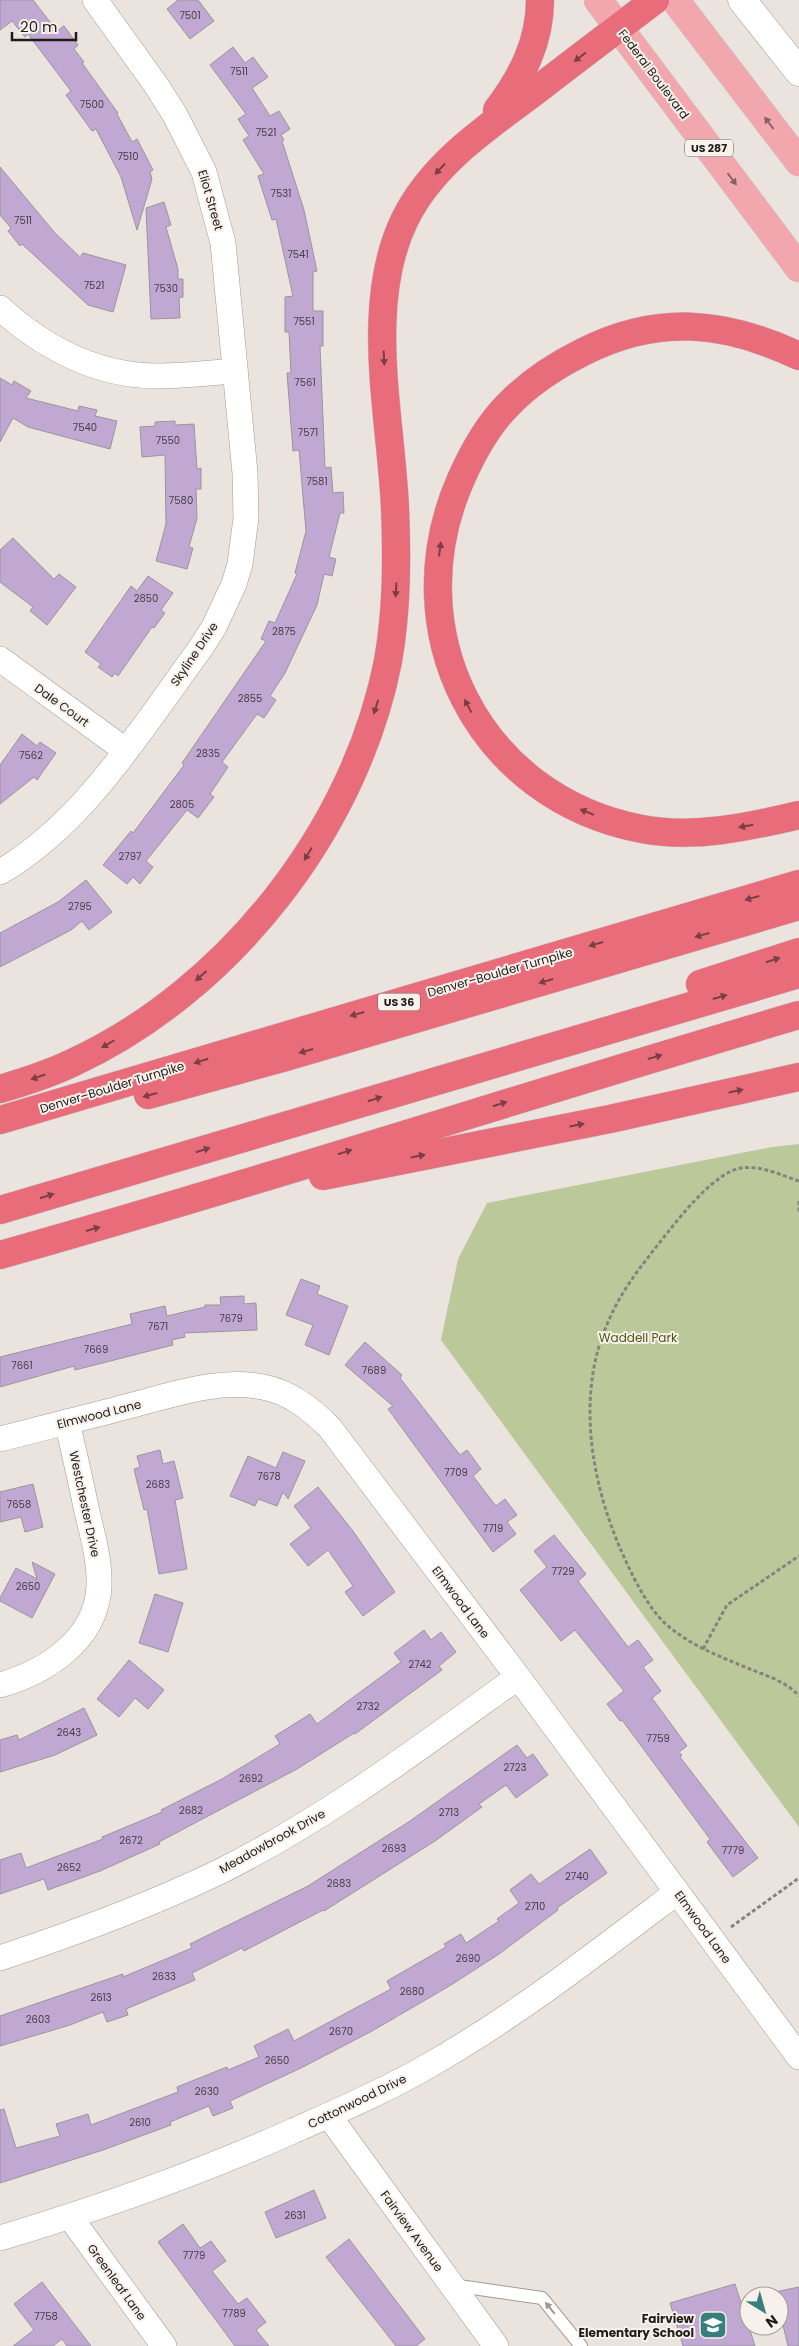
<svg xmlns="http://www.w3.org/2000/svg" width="799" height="2346" font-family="Poppins,sans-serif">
<rect width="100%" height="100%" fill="#ebe4de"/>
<polygon fill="#bbc99a" points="799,1144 799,1827 441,1340 458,1259 487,1203 772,1147"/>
<g fill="#c1a8d3" stroke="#99959c">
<polygon points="0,0 33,0 57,31 64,26 78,45 74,49 84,62 82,63 118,113 117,114 132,142 137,139 153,170 150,172 152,179 137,230 121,177 96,129 92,131 66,95 71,91 28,34 25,37 12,21 0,30"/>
<polygon points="178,0 198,0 214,21 190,39 167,9"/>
<polygon points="233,47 245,63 253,57 268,77 252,88 270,116 279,111 290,129 281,135 284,140 282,141 304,210 317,271 313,272 313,311 323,311 323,346 320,346 325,468 331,467 333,493 343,492 344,513 340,513 329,557 336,559 332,576 324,574 317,605 285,673 270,696 276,700 264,718 257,714 222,762 228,767 210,794 214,797 198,818 187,810 146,861 153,867 140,884 133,877 127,884 103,865 131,831 133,833 184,765 182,763 266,641 261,639 269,621 275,623 297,574 295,573 306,531 299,450 293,451 287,373 291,373 289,332 285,332 285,297 293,296 276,219 272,220 258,176 264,174 243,140 249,136 238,119 246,114 210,65"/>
<polygon points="0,167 55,233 80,257 83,253 126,265 113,312 88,305 22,244 20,246 8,231 11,228 0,215"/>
<polygon points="164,202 171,225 166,227 178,269 178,279 183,279 183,297 179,298 180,318 151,319 146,208"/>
<polygon points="0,378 12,385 14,381 31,391 26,398 78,411 79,406 97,410 95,416 117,421 110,449 28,427 13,418 0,442"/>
<polygon points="175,421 175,425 194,424 197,469 201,468 201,489 196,489 197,518 189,547 193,548 187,569 156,561 166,524 165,455 142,457 140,427 155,426 155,422"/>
<polygon points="13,538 54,579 59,574 76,587 47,625 30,611 33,607 0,582 0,550"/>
<polygon points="148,576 173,593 161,610 165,613 154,628 152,627 118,676 115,673 112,677 98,667 101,664 85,652 131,586 137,591"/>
<polygon points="22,734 37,746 40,742 56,753 37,780 34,777 0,804 0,765"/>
<polygon points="86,880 112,912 89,930 82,921 71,930 0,967 0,933 58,902"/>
<polygon points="301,1279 320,1286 317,1294 348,1306 329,1355 305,1345 313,1325 286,1315"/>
<polygon points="244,1296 244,1304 256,1303 257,1330 184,1333 185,1337 172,1340 173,1345 75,1370 74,1366 0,1387 0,1357 132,1324 130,1314 165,1306 167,1316 205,1307 205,1305 221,1305 220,1297"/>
<polygon points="365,1342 402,1375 400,1378 460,1455 467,1450 481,1469 473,1476 496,1506 505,1499 517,1515 507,1522 516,1534 493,1552 388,1409 393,1406 345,1365"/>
<polygon points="160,1450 163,1464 174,1461 183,1498 175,1500 187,1569 159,1574 147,1509 144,1510 134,1469 140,1467 137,1456"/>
<polygon points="283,1452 305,1461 288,1499 283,1492 277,1506 258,1499 255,1506 230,1496 248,1456 276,1468"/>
<polygon points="33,1484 43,1527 25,1532 21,1517 0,1522 0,1492"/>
<polygon points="318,1487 353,1531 395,1592 363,1616 345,1592 353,1586 328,1550 308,1566 290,1544 311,1528 294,1506"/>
<polygon points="554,1535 586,1574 578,1581 628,1647 638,1640 653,1660 643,1667 661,1691 652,1698 687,1746 679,1752 682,1755 680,1757 758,1858 733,1877 707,1842 710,1839 622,1720 620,1721 607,1704 624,1691 575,1630 561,1641 520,1590 547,1567 534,1551"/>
<polygon points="32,1562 55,1574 32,1618 0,1601 0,1598 16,1568 37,1579"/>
<polygon points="155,1594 183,1603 168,1652 139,1643"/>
<polygon points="424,1630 431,1640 441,1632 456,1652 439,1666 442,1670 355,1734 354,1733 297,1769 159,1842 160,1844 100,1871 48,1890 44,1879 0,1894 0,1860 21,1853 26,1868 103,1839 102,1837 162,1812 161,1810 222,1779 280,1744 275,1736 310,1714 317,1724 401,1662 394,1653"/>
<polygon points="129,1660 164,1690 148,1709 135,1698 119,1717 97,1699"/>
<polygon points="84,1708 97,1735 55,1755 0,1772 0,1740 17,1735 19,1740"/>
<polygon points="517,1745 527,1758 533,1754 548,1775 516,1798 506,1785 479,1804 482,1807 435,1841 324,1911 323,1910 244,1951 242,1948 192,1973 195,1980 126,2009 128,2015 107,2022 103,2012 70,2025 0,2046 0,2016 123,1974 123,1977 192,1948 190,1944 308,1886 410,1821"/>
<polygon points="590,1849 607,1873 557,1908 558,1910 499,1954 451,1985 372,2031 301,2068 230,2101 233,2108 213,2116 209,2106 170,2122 171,2125 103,2150 0,2183 0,2110 4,2109 16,2148 60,2136 56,2124 88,2114 91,2125 178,2092 177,2087 227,2067 228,2070 259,2057 254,2046 288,2029 294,2041 391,1989 387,1981 446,1947 444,1944 461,1934 466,1943 499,1921 497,1919 519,1903 510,1890 531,1874 539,1884"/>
<polygon points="314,2190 326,2218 276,2238 265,2212"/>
<polygon points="183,2224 200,2248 211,2241 226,2261 212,2271 238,2304 247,2298 266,2322 256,2330 269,2346 235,2346 158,2242"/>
<polygon points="349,2239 425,2339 416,2346 396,2346 326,2257"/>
<polygon points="42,2282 91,2346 67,2346 62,2339 53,2346 13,2346 34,2330 14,2304"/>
<polygon points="735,2284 755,2346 683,2346 670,2303"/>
<polygon points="799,2287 799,2346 788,2346 779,2308 779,2296 776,2296 775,2292"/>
</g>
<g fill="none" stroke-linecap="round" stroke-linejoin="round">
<g stroke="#a29c96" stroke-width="14">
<polyline id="service" points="452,2285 542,2298 581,2346"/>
</g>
<g stroke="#a29c96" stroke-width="26">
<g id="minor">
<path d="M0 308C44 348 98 376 158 376 183 376 209 373 235 371"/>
<polyline points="0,659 125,750"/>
<path d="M0 872C85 823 143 726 200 649L214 627 234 584 240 564 246 518 245 473 223 243 204 172 175 115 156 85 95 0"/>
<path d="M0 1439C42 1428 84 1418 125 1407 169 1396 217 1378 263 1387 290 1392 311 1409 330 1428L518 1677 799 2057"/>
<path d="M0 1685C46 1672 96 1640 99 1587 100 1562 93 1536 87 1512 81 1482 74 1452 67 1422"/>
<path d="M0 1958C75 1933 149 1906 221 1871 327 1818 422 1746 518 1677"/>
<polyline points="329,2116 496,2346"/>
<polyline points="70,2217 164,2346"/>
<path d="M0 2238C100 2208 197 2174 293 2131 336 2112 380 2093 421 2070 512 2019 594 1955 677 1892"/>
</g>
</g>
<g stroke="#a29c96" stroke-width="29">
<polyline id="tertiary" points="742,0 799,72"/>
</g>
<g stroke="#c4c4c3" stroke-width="29">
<g id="primary">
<polyline points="598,0 799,268"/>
<polyline points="675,0 799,162"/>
</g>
</g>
<g stroke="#c4c4c3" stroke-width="29">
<g id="motorway">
<path d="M497 110C522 77 540 42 540 0"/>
<path d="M799 356C725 321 658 314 583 352 555 366 529 383 508 405 487 426 473 452 461 479 394 630 478 798 642 829 694 839 748 827 799 815"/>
<polyline points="700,984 799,952"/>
<path d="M0 1089C24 1082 49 1074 72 1063 228 991 355 830 388 661 397 610 397 559 395 508 391 417 363 304 405 219 432 164 485 129 533 93 573 62 614 31 655 0"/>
<polyline points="148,1095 286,1057 799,906"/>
<polyline points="0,1120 799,884"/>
<polyline points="323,1176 610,1119 799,1077"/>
<polyline points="0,1210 799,974"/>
<path d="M0 1255C268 1180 532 1093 799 1015"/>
</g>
</g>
<g stroke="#87827e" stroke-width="3" stroke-dasharray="4 2.5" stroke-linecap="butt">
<path d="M799 1181C781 1175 760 1165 741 1168 716 1172 683 1213 668 1232 646 1260 623 1287 609 1320 576 1391 590 1478 620 1548 630 1571 647 1608 667 1625 691 1646 721 1657 750 1669 767 1676 787 1682 799 1696"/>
<polyline points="799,1201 799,1212"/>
<polyline points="703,1649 727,1605 799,1556"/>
<polyline points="731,1927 799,1878"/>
</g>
<use href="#service" stroke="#fff" stroke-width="12"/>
<use href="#minor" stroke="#fff" stroke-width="25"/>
<use href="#tertiary" stroke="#fff" stroke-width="28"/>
<use href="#primary" stroke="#f2a7af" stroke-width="28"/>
<use href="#motorway" stroke="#e96c7a" stroke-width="28"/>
</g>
<defs><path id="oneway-solid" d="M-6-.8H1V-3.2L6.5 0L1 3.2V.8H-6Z" transform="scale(1.25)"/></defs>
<g fill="#793f45">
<use href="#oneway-solid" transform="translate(580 57) rotate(143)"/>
<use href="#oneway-solid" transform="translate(440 169) rotate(133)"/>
<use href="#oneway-solid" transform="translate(384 358) rotate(87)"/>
<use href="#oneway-solid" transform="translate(440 549) rotate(-82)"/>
<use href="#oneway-solid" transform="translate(396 590) rotate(93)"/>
<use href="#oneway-solid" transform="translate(468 706) rotate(-118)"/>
<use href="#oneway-solid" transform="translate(376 707) rotate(107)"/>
<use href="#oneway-solid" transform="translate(587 812) rotate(-158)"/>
<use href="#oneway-solid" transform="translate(746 826) rotate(170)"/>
<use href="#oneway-solid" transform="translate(308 854) rotate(121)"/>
<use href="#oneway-solid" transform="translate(752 898) rotate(164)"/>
<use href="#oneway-solid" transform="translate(702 935) rotate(164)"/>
<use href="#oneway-solid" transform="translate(596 944) rotate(164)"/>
<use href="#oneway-solid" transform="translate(773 960) rotate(-18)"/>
<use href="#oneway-solid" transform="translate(201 976) rotate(138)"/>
<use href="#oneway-solid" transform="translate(546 981) rotate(164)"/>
<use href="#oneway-solid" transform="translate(720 997) rotate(-16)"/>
<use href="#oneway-solid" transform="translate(357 1014) rotate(164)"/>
<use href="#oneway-solid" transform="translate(108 1044) rotate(150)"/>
<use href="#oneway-solid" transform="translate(306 1051) rotate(164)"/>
<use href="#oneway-solid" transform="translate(655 1057) rotate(-16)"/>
<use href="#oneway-solid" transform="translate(201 1061) rotate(163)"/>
<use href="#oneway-solid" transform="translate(38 1077) rotate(161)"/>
<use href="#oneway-solid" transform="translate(736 1091) rotate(-12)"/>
<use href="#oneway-solid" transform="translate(150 1095) rotate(165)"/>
<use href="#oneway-solid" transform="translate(375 1099) rotate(-17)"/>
<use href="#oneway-solid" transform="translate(500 1104) rotate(-17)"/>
<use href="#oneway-solid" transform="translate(577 1125) rotate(-11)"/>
<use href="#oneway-solid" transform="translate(203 1150) rotate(-17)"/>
<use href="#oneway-solid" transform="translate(345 1152) rotate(-17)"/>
<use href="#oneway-solid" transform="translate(418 1156) rotate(-11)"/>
<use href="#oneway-solid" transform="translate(47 1196) rotate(-17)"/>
<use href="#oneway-solid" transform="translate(93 1229) rotate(-16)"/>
</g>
<g fill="#886164">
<use href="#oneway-solid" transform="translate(769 123) rotate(-127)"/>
<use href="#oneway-solid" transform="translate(732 179) rotate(53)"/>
</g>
<use fill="#9a9898" href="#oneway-solid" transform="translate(550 2308) rotate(-129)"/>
<defs>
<g id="school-square" transform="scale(1.4375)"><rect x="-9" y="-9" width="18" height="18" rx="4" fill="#367f7d" stroke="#f8f1eb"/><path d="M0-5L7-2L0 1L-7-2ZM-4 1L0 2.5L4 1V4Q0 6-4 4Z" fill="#fff"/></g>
</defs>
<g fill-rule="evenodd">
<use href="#school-square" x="713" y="2325"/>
</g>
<g text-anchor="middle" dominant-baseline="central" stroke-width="4" stroke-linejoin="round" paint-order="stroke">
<g font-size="10" fill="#473e48">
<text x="190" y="15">7501</text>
<text x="239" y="71">7511</text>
<text x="92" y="104">7500</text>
<text x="266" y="132">7521</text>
<text x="128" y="156">7510</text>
<text x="281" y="193">7531</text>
<text x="23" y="220">7511</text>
<text x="298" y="254">7541</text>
<text x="94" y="285">7521</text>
<text x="166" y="288">7530</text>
<text x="304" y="321">7551</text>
<text x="305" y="382">7561</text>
<text x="85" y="427">7540</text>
<text x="308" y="432">7571</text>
<text x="168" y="440">7550</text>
<text x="317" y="481">7581</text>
<text x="181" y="500">7580</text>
<text x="146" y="598">2850</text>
<text x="284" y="631">2875</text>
<text x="250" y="698">2855</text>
<text x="208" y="753">2835</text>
<text x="31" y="755">7562</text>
<text x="182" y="804">2805</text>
<text x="130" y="856">2797</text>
<text x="80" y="906">2795</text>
<text x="231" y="1318">7679</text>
<text x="158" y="1326">7671</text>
<text x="96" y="1349">7669</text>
<text x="22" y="1365">7661</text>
<text x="374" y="1370">7689</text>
<text x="456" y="1472">7709</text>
<text x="269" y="1476">7678</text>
<text x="158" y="1484">2683</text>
<text x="19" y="1504">7658</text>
<text x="493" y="1528">7719</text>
<text x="563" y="1571">7729</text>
<text x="28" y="1586">2650</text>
<text x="420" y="1664">2742</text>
<text x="368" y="1706">2732</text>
<text x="69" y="1732">2643</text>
<text x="658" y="1738">7759</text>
<text x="515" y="1767">2723</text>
<text x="251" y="1778">2692</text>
<text x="191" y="1810">2682</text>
<text x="449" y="1812">2713</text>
<text x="131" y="1840">2672</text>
<text x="394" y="1848">2693</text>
<text x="733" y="1850">7779</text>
<text x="69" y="1867">2652</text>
<text x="577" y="1876">2740</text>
<text x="339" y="1883">2683</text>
<text x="535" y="1906">2710</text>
<text x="468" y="1958">2690</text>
<text x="164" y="1976">2633</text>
<text x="412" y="1991">2680</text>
<text x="101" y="1997">2613</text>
<text x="38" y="2019">2603</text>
<text x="341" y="2031">2670</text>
<text x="277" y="2060">2650</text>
<text x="207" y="2091">2630</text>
<text x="140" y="2122">2610</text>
<text x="295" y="2215">2631</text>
<text x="194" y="2255">7779</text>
<text x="234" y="2313">7789</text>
<text x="46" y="2316">7758</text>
</g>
<g fill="#f8f1eb" stroke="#5f5b58" stroke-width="1">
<rect x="685" y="139.5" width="48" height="17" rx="4"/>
<rect x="378" y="993.5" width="42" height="17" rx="4"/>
</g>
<g font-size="11" font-weight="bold" fill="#1e1b19">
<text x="709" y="148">US 287</text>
<text x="399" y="1002">US 36</text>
</g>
<g font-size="12" fill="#1e1b19" stroke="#f8f1eb">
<text transform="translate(654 74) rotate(53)">Federal Boulevard</text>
<text transform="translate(211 200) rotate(74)">Eliot Street</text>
<text transform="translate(194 654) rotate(-56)">Skyline Drive</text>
<text transform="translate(62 705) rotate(36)">Dale Court</text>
<text transform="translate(500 972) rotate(-16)">Denver–Boulder Turnpike</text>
<text transform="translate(112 1087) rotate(-17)">Denver–Boulder Turnpike</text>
<text transform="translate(99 1414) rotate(-14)">Elmwood Lane</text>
<text transform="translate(85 1504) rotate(78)">Westchester Drive</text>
<text transform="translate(461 1602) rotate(53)">Elmwood Lane</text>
<text transform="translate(272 1841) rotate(-29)">Meadowbrook Drive</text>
<text transform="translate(703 1927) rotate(54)">Elmwood Lane</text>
<text transform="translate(357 2101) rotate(-26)">Cottonwood Drive</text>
<text transform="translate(412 2231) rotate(54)">Fairview Avenue</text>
<text transform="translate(117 2282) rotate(54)">Greenleaf Lane</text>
</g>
<g font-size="12" fill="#49570e" stroke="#f8f1eb">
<text x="638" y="1337">Waddell Park</text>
</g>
<g font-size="12" font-weight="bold" fill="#1e1b19" stroke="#f8f1eb" text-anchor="end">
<text x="694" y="2318">Fairview<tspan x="694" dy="14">Elementary School</tspan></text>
</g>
</g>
<g transform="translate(764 2311) rotate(143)"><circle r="24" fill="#f8f1eb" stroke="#a19b97"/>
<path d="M0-4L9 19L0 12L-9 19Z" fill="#367f7d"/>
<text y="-8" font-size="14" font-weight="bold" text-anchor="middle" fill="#1e1b19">N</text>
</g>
<path d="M12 32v8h64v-8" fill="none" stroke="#1e1b19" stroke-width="2.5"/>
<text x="20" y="32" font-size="15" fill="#1e1b19" stroke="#f8f1eb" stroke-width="4" paint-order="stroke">20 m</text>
</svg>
